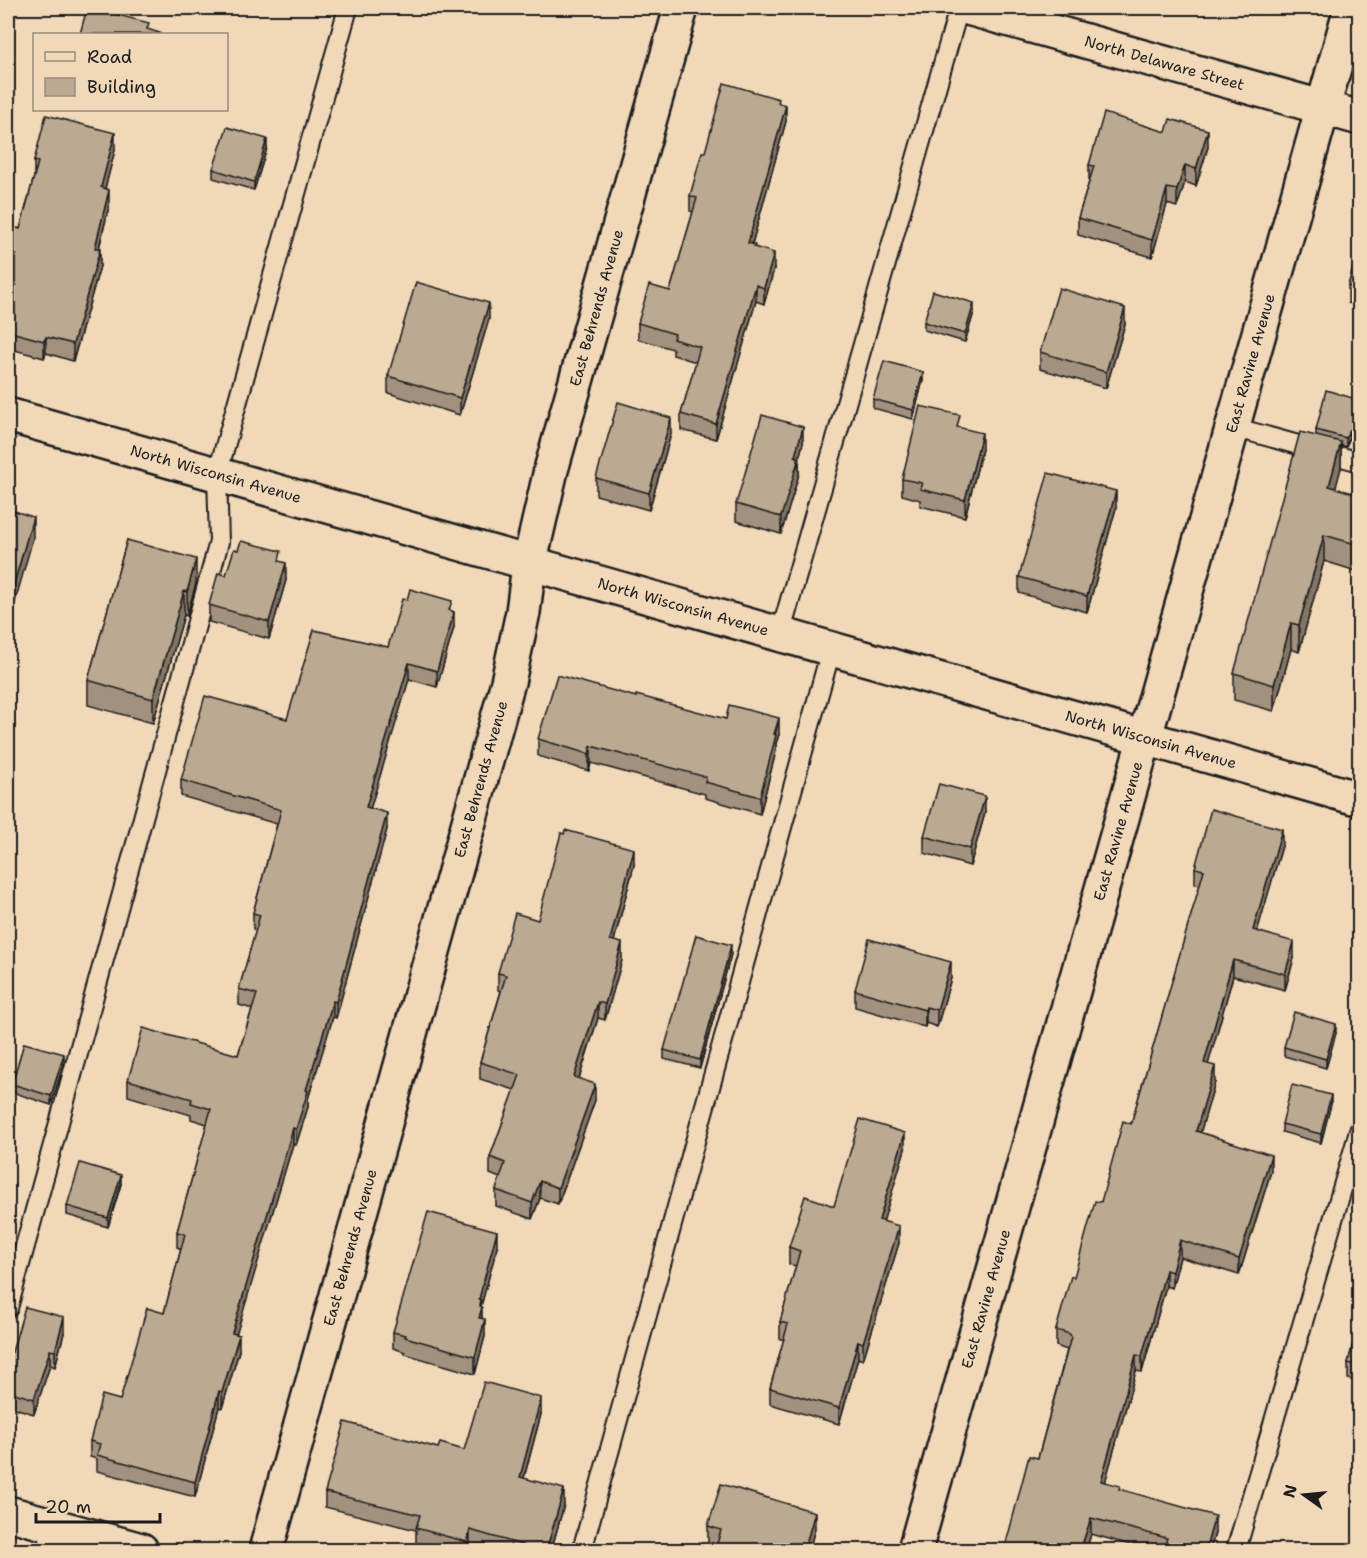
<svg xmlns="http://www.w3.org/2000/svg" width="1367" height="1558" font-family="'Shantell Sans',sans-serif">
<rect width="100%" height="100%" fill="#f0d8b8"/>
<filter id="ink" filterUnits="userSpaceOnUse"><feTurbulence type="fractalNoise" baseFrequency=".0167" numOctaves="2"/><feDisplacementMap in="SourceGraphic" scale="12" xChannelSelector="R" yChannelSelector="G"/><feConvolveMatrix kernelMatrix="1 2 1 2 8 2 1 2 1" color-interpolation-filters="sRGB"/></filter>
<g filter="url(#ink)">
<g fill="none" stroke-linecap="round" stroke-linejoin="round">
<g stroke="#1c1c1c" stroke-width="22">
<g id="lane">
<polyline points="1233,427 1360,462"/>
<polyline points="780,635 959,8"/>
<polyline points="8,1308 219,542 217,475 348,8"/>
<polyline points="46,1550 53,1526"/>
<polyline points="582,1550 831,650"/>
<polyline points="1236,1550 1360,1128"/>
</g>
</g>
<g stroke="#1c1c1c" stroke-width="38">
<g id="street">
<path id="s1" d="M968 8 1360 118"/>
<polyline points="8,1513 141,1550"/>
<path id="s2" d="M266 1550 508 682 523 612 529 565 551 470 681 8"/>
<path id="s3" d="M915 1550 1351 8"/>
</g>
</g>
<g stroke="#1c1c1c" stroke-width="38">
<g id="secondary">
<path id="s4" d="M8 415 1360 799"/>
</g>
</g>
<use href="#lane" stroke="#f0d8b8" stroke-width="18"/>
<use href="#street" stroke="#f0d8b8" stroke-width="33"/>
<use href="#secondary" stroke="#f0d8b8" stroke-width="33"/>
</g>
<g fill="#a2917e" stroke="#1c1c1c" stroke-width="1.5">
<polygon points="1239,8 1264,8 1262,14"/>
<polygon points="779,103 786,121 752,244 774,269 764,304 756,301 716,439 681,430 681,414 696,362 673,355 673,349 638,339 638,323 670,291 693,212 690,211 690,196 705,152"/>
<polygon points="1208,147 1196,186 1185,182 1177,207 1167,204 1152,257 1078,235 1078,218 1089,182 1089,165"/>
<polygon points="267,148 254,190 213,178 213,169"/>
<polygon points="115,150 105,188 109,206 99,249 100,266 73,361 46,353 44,358 11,349 11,345 8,344 8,225 20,229 34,177 34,161"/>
<polygon points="1359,247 1359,323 1355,322 1355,305 1348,303 1348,286"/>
<polygon points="974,312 965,342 924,330 924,322"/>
<polygon points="489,319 460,415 388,393 388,376"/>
<polygon points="1125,324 1106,388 1040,369 1040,352"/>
<polygon points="923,380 913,419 873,408 873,399"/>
<polygon points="1359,400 1359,442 1349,439 1346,447 1341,445 1341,468 1335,488 1359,495 1359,572 1324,561 1299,652 1291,649 1274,711 1234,700 1234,673 1316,436 1316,430"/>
<polygon points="960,428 982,449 965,517 920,506 920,500 902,495 902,479"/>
<polygon points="671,434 649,510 596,495 596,478"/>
<polygon points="803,443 799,458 799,474 781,534 736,521 736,504"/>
<polygon points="1116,508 1087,612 1019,593 1019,577"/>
<polygon points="127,540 196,583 187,616 184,615 153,723 88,705 88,680"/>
<polygon points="281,562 286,580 269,639 209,622 209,605 226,575"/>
<polygon points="452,611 454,627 437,687 409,679 370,808 387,829 336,1018 333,1017 308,1099 308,1107 296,1145 293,1144 236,1334 239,1351 222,1408 219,1407 195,1497 97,1471 97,1459 90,1457 90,1441 120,1400 164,1313 181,1249 177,1247 177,1232 207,1124 191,1119 191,1115 128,1096 128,1080 238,1055 252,1009 239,1005 239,989 256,930 253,929 253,913 277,824 181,796 181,780 287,719 388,647"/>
<polygon points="1359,661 1359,698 1354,697 1354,680"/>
<polygon points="636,697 779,735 776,743 776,751 760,814 705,798 705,794 591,763 589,771 538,756 538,739"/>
<polygon points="985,813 970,866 924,853 924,836"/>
<polygon points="1282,846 1257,931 1294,958 1285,990 1233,976 1208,1064 1215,1082 1200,1133 1271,1171 1239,1275 1180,1257 1172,1288 1166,1286 1142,1372 1136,1371 1105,1482 1120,1490 1215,1533 1210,1551 1152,1551 1091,1534 1086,1551 1004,1551 1038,1458 1067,1350 1056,1346 1056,1330 1101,1202 1131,1124 1200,885 1195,884 1195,868"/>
<polygon points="634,865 614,941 622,960 605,1020 598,1018 579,1079 595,1100 558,1204 540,1198 532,1219 496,1206 496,1190 500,1178 490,1174 490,1157 515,1090 480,1079 480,1062 501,991 498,990 498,973"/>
<polygon points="731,954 700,1068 664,1059 664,1050"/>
<polygon points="951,978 937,1027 926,1023 925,1027 855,1007 855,990"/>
<polygon points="1336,1033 1326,1068 1284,1056 1284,1047"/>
<polygon points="64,1063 51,1105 12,1092 12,1084"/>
<polygon points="1331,1104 1321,1143 1282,1132 1282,1124"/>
<polygon points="905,1149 883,1221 899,1243 863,1360 858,1358 839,1424 770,1404 770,1388 784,1339 780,1339 780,1322 796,1266 789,1264 789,1247 834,1206"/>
<polygon points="121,1184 108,1227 67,1215 67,1206"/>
<polygon points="497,1247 481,1306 482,1319 485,1336 475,1374 405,1354 405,1352 393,1348 393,1332"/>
<polygon points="1359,1320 1359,1382 1348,1379 1348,1363"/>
<polygon points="64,1333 55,1367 50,1365 34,1414 8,1406 8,1351 12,1352"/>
<polygon points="541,1414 524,1478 564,1505 551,1551 489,1551 470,1545 469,1551 442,1551 416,1543 416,1530 325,1507 325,1492 438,1448 464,1450"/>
<polygon points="708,1526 815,1528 809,1551 714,1551 716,1545 708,1543"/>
</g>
<g fill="#847666" stroke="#1c1c1c" stroke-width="1.5">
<polygon points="786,105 786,121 748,258 748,243"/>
<polygon points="1208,130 1208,147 1196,186 1196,169"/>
<polygon points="115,133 115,150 101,204 101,187"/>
<polygon points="267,139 267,148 254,190 254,182"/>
<polygon points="1185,165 1185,182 1177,207 1177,190"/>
<polygon points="1167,188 1167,204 1152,257 1152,240"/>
<polygon points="109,190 109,206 95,264 95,248"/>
<polygon points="100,249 100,266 73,361 73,344"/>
<polygon points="774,253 774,269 764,304 764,288"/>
<polygon points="756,285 756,301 716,439 716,424"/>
<polygon points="489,303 489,319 460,415 460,398"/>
<polygon points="974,303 974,312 965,342 965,334"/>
<polygon points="1125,308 1125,324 1106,388 1106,372"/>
<polygon points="46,337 46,353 44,358 44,341"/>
<polygon points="923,372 923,380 913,419 913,410"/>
<polygon points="671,418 671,434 649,510 649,493"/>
<polygon points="803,427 803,443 796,470 799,458 799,474 781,534 781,517 795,456"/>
<polygon points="1349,430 1349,439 1346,447 1346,438"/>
<polygon points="982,433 982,449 965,517 965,500"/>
<polygon points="1341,442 1341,468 1329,513 1329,486"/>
<polygon points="1116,491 1116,508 1087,612 1087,596"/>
<polygon points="33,517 33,538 8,627 8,605"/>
<polygon points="1324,535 1324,561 1299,652 1299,625"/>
<polygon points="196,559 196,583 187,616 187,592"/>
<polygon points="286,563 286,580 269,639 269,622"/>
<polygon points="184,591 184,615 153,723 153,699"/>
<polygon points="454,612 454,627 437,687 437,671"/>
<polygon points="1291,623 1291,649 1274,711 1274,685"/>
<polygon points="409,663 409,679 366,823 366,807"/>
<polygon points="779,718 779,735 776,743 776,751 760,814 760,797"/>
<polygon points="591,746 591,763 589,771 589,754"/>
<polygon points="985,796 985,813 970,866 970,849"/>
<polygon points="387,813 387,829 336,1018 336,1002"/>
<polygon points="1282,829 1282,846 1253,946 1253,930"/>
<polygon points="634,849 634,865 610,956 610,940"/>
<polygon points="1294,942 1294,958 1285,990 1285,974"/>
<polygon points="622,943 622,960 605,1020 605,1004"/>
<polygon points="731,945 731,954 700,1068 700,1060"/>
<polygon points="1233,960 1233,976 1204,1079 1204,1063"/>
<polygon points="951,962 951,978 937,1027 937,1010"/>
<polygon points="333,1001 333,1017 308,1099 308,1107 296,1145 296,1129 306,1090"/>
<polygon points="598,1002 598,1018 574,1094 574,1077"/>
<polygon points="926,1007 926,1023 925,1027 925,1010"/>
<polygon points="1336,1024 1336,1033 1326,1068 1326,1059"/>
<polygon points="64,1054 64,1063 51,1105 51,1096"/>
<polygon points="1215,1066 1215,1082 1196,1148 1196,1131"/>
<polygon points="595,1084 595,1100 558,1204 558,1188"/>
<polygon points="1331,1095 1331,1104 1321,1143 1321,1134"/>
<polygon points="293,1128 293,1144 232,1349 232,1333"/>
<polygon points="905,1133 905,1149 879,1236 879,1220"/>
<polygon points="1271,1155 1271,1171 1239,1275 1239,1259"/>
<polygon points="121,1175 121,1184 108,1227 108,1218"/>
<polygon points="540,1181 540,1198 532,1219 532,1203"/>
<polygon points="899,1226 899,1243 863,1360 863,1343"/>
<polygon points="497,1231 497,1247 481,1306 481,1311 482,1307 482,1324 479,1335 479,1299"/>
<polygon points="1180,1240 1180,1257 1172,1288 1172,1272"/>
<polygon points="1166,1270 1166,1286 1142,1372 1142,1356"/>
<polygon points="64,1317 64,1333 55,1367 55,1351"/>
<polygon points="485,1319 485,1336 475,1374 475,1357"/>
<polygon points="239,1335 239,1351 222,1408 222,1392"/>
<polygon points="858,1341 858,1358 839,1424 839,1408"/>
<polygon points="50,1350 50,1365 34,1414 34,1399"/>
<polygon points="1136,1355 1136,1371 1101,1497 1101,1481"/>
<polygon points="219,1391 219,1407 195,1497 195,1482"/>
<polygon points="541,1398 541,1414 520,1492 520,1477"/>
<polygon points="564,1489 564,1505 551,1551 546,1551"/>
<polygon points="815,1512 815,1528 809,1551 804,1551"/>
<polygon points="1215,1516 1215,1533 1210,1551 1205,1551"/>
<polygon points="1091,1518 1091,1534 1086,1551 1080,1551"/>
<polygon points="470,1530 470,1545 469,1551 467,1551 467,1542"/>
</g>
<g fill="#bca992" stroke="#1c1c1c" stroke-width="1.5">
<polygon points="87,8 91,8 149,23 147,29 160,33 159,34 80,34"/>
<polygon points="724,83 779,99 778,103 786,105 748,243 755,245 754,247 774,253 764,288 756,285 716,424 681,414 700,347 673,339 675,334 638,323 649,285 670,291 697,198 690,196 702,152 705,152"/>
<polygon points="1104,113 1166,132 1170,119 1208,130 1196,169 1185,165 1177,190 1167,188 1152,240 1078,218 1094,166 1089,165"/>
<polygon points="46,115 115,133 101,187 109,190 95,248 100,249 73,344 46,337 44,341 11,332 12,328 8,327 8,225 20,229 38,162 34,161"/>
<polygon points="227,127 267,139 254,182 213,169"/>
<polygon points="1359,247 1359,307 1355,305 1359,289 1348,286"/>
<polygon points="416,282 489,303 460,398 388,376"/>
<polygon points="1059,288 1125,308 1106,372 1040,352"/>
<polygon points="933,291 974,303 965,334 924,322"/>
<polygon points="884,361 923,372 913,410 873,399"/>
<polygon points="1326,390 1359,400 1359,433 1349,430 1346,438 1316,430"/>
<polygon points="618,402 671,418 649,493 596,478"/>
<polygon points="920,406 960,415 957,427 982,433 965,500 920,489 922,483 902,479"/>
<polygon points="762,415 803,427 795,456 799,458 781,517 736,504"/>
<polygon points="1300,432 1341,442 1329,486 1359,495 1359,545 1324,535 1299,625 1291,623 1274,685 1234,673"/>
<polygon points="1048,473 1116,491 1087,596 1019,577"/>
<polygon points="8,509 33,517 8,605"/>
<polygon points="127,540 196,559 187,592 184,591 153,699 88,680"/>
<polygon points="241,541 281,551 279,561 286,563 269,622 209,605 218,573 226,575 234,549 238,550"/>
<polygon points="410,589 452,601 449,610 454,612 437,671 409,663 366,807 387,813 336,1002 333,1001 306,1090 308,1091 296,1129 293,1128 232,1333 239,1335 222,1392 219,1391 195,1482 97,1455 100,1444 90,1441 102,1395 120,1400 147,1308 164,1313 185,1234 177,1232 211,1109 191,1103 192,1099 128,1080 143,1028 238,1055 257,994 239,989 260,915 253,913 281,810 181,780 205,696 287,719 314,630 388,647 402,599 407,600"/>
<polygon points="1359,661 1359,682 1354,680"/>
<polygon points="557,675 636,697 636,695 726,719 729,705 779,718 774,734 776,735 760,797 705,782 706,777 591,746 589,754 538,739"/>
<polygon points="939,784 985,796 970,849 924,836"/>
<polygon points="1211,809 1282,829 1253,930 1294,942 1285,974 1233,960 1204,1063 1215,1066 1196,1131 1271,1155 1239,1259 1180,1240 1172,1272 1166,1270 1142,1356 1136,1355 1101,1481 1120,1486 1119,1489 1215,1516 1205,1551 1185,1551 1165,1544 1167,1538 1091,1518 1080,1551 1004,1551 1029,1456 1038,1458 1071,1337 1070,1334 1056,1330 1071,1276 1074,1277 1095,1201 1101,1202 1123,1121 1131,1124 1204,870 1195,868"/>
<polygon points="565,830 634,849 610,940 622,943 605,1004 598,1002 574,1077 595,1084 558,1188 540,1181 532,1203 496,1190 505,1163 490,1157 520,1075 480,1062 506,975 498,973 515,913 538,920 561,833 564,834"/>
<polygon points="696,935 731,945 700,1060 664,1050"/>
<polygon points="869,939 951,962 937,1010 926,1007 925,1010 855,990"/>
<polygon points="1294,1012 1336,1024 1326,1059 1284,1047"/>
<polygon points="24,1043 64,1054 51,1096 12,1084"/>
<polygon points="1292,1085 1331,1095 1321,1134 1282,1124"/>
<polygon points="860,1119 905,1133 879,1220 899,1226 863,1343 858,1341 839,1408 770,1388 788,1324 780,1322 800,1251 789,1247 805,1196 834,1206"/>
<polygon points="80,1163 121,1175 108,1218 67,1206"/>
<polygon points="428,1212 497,1231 479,1299 481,1300 480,1306 482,1307 479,1318 485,1319 475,1357 405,1337 406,1335 393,1332"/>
<polygon points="25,1307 64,1317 55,1351 50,1350 34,1399 8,1391 8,1351 12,1352"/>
<polygon points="1359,1320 1359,1366 1348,1363"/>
<polygon points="484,1382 541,1398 520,1477 564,1489 546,1551 543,1551 470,1530 467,1542 416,1528 420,1515 325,1492 345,1422 438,1448 440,1443 464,1450"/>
<polygon points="721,1484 815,1512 804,1551 715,1551 721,1530 708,1526"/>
</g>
</g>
<g text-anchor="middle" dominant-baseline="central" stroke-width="4.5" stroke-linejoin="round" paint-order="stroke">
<g font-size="15" fill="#1c1c1c" stroke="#f0d8b8">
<text stroke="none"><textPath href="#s1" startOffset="204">North Delaware Street</textPath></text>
<text stroke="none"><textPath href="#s2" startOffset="1286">East Behrends Avenue</textPath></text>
<text stroke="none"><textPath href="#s3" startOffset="1233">East Ravine Avenue</textPath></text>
<text stroke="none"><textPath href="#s4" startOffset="216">North Wisconsin Avenue</textPath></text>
<text stroke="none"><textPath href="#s4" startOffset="702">North Wisconsin Avenue</textPath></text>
<text stroke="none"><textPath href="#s4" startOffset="1188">North Wisconsin Avenue</textPath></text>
<text stroke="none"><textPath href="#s2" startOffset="800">East Behrends Avenue</textPath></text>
<text stroke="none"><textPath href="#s3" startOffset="747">East Ravine Avenue</textPath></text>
<text stroke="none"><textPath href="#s2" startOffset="314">East Behrends Avenue</textPath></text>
<text stroke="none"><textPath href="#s3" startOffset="261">East Ravine Avenue</textPath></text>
</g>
</g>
<rect width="1367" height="1558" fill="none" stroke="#f0d8b8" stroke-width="30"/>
<rect x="15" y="15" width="1337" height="1528" fill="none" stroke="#1c1c1c" stroke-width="2" filter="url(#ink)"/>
<rect x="33" y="33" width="195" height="78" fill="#f0d8b8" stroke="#9b8d7a" stroke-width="1.5"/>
<rect x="45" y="52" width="30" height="9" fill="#f0d8b8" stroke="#9b8d7a" stroke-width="1.5"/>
<text x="87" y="63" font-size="18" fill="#1c1c1c">Road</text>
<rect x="45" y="78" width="30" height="18" fill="#bca992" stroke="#9b8d7a" stroke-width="1.5"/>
<text x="87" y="93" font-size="18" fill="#1c1c1c">Building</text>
<g transform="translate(1304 1495) rotate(285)" stroke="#f0d8b8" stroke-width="4.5" paint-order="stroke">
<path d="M0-4.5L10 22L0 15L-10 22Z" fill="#1c1c1c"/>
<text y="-9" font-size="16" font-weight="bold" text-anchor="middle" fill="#1c1c1c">N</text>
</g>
<path d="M36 1513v9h124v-9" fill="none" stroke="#1c1c1c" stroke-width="3"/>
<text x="45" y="1513" font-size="18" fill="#1c1c1c" stroke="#f0d8b8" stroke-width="4.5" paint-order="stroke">20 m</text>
</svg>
